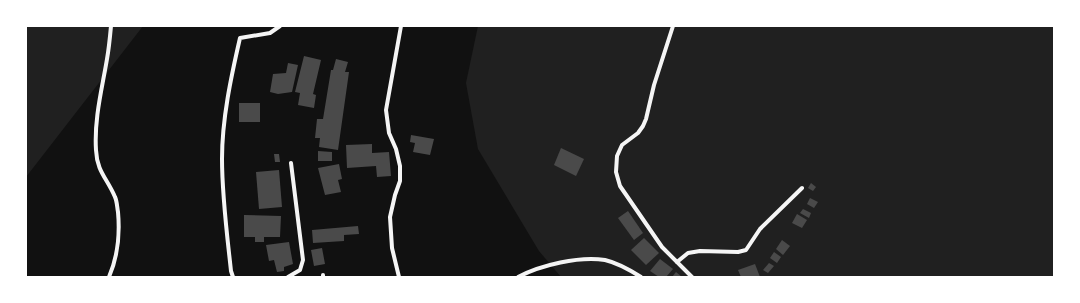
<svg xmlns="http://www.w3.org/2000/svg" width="1080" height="303" font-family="'Asap Condensed',sans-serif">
<rect width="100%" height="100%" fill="#111"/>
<g fill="#202020">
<polygon points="26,26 143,26 26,177"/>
<polygon points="478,26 1054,26 1054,277 561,277 539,251 478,149 466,83"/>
</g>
<g fill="#4a4a4a">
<polygon points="304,56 321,60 313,94 316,95 314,108 298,105 300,93 295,92"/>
<polygon points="336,59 348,62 345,72 349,72 338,150 319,147 320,138 315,138 317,119 323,119 331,70 333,70"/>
<polygon points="288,63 298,65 292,92 278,94 270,92 273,74 286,73"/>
<rect x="239" y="103" width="21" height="19"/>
<polygon points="411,135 434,139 430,155 413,152 415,143 410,142"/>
<polygon points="372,144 372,153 389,152 391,176 377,177 376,166 347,168 346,145"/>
<polygon points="561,148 584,159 576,176 554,165"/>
<polygon points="318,151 332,152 332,161 318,161"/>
<polygon points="274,154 279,154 280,162 275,162"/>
<polygon points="339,164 342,179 338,180 341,192 325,195 318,168"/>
<polygon points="279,170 282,207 259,209 256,172"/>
<polygon points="811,183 816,187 813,191 808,188"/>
<polygon points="810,198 818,202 814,208 807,204"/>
<polygon points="803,209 811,213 809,218 800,213"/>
<polygon points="628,211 643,233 634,240 618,218"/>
<polygon points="797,214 807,220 802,228 792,223"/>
<polygon points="244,215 281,216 280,237 264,237 264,242 255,242 255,237 244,237"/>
<polygon points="358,226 359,234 344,235 344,241 313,243 312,230"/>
<polygon points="644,238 659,253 646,265 631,250"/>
<polygon points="782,240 790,246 783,255 776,249"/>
<polygon points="289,242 293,264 284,267 284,271 277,272 274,260 269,261 266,245"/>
<polygon points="322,248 325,264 314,266 311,250"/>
<polygon points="774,252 781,257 777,263 770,258"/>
<polygon points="660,259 673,269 666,277 659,277 650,271"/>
<polygon points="769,263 774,266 768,273 763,270"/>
<polygon points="755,264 760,277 741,277 738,270"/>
<polygon points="676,272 682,277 672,277"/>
</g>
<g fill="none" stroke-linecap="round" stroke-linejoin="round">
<g stroke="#f5f5f5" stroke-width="4">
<polyline points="673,26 654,85 646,119 643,126 638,133 622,145 617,156 616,172 620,186 662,247 692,277"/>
<polyline points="677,262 688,253 700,251 738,252 746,250 760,229 802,188"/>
<polyline points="323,275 323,277"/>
<path d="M109 277C118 256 120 234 118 212 117 207 117 201 115 197 107 178 97 172 96 150 94 119 102 89 107 59 109 48 110 37 111 26"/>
<path d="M233 277 231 271C227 234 222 196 222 159 222 119 231 77 240 38L270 33 280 26"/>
<polyline points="288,277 300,270 303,260 291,163"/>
<polyline points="399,277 392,248 390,217 395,195 400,181 400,166 396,149 389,133 386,110 401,26"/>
<path d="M518 277C541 265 579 256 605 260 618 263 630 270 641 277"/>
</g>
</g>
<rect width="1080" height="303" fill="none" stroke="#ffffff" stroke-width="54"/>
</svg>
